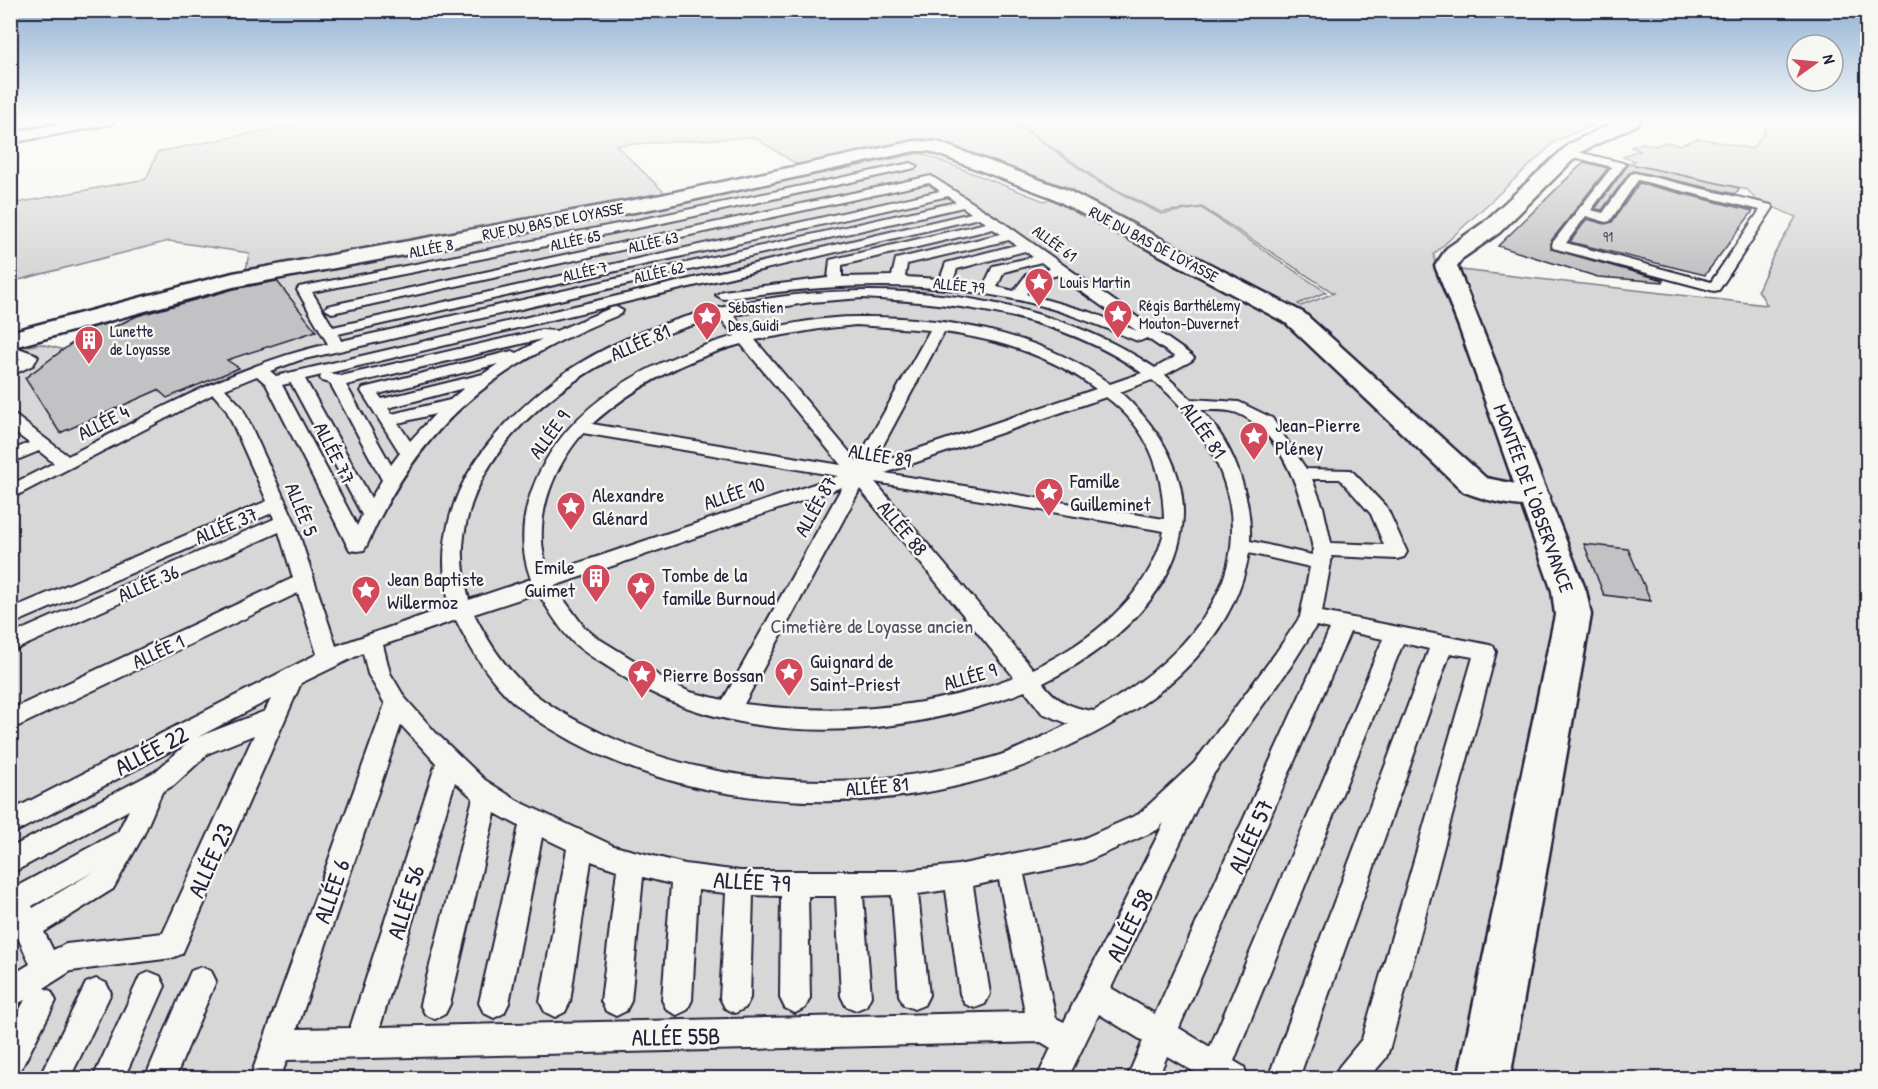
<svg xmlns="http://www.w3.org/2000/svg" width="1878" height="1089" font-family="'Patrick Hand',sans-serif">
<rect width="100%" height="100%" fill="#f6f6f2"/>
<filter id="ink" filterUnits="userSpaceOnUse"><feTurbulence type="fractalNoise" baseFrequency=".0167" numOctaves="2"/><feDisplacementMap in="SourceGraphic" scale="12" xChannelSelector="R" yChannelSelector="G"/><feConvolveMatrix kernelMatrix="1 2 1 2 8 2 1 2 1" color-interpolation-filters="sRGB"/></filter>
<g filter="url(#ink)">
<polygon fill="#d7d7d7" stroke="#7c7c89" stroke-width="1.5" points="317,120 1011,120 1100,183 1161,214 1201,208 1326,292 1298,304 1301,306 1334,293 1202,207 1161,212 1103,183 1013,120 1604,120 1556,141 1434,254 1435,267 1767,305 1758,290 1773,256 1796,217 1755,199 1748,190 1630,164 1635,161 1623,157 1633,152 1641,151 1631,147 1642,143 1656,146 1665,142 1680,145 1699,138 1752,149 1765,132 1764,120 1867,120 1867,1078 11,1078 11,349 41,344 65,350 176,297 657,207 921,153 1044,201 1073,189 924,138 799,166 754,137 616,145 665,193 246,270 249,253 169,241 11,282 11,204 146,179 158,152"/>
<g fill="#c2c2c4" stroke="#22223b" stroke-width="1.5">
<polygon points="1584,162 1608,168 1551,241 1551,249 1663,280 1663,282 1598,277 1498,246"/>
<polygon points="1626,163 1740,188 1735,194 1634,171 1629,173 1602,210 1595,209 1627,166"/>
<polygon points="1639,183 1753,211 1705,275 1570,242 1587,219 1605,224 1612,222"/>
<polygon points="277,281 316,331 227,360 239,368 167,398 158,390 60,433 25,378 94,327 109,323 112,328 137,316 234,289"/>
<polygon points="1584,544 1628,549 1651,601 1604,595"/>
</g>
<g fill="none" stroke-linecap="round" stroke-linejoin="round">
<g stroke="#22223b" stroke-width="4">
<g id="lane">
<path d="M1570 150 1623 163 1625 165 1591 210 1603 213 1631 174 1635 173 1771 205 1773 208 1719 290 1714 291 1553 248 1552 245 1553 242 1612 167 1566 155 1565 153ZM1638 180 1760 210 1711 282 1566 243 1586 216 1606 222 1610 221Z"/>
<path d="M911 163 917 166 915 168 658 224 312 292 333 327 940 191 929 183 332 313 325 309 327 306 931 176 1001 221 1191 355 1194 358 1191 361 1165 375 1191 399 1239 402 1272 418 1306 469 1351 470 1387 508 1407 552 1404 557 1397 559 1332 556 1322 612 1485 644 1493 646 1496 652 1390 1047 1386 1058 1369 1078H1334L1339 1067 1362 1039 1473 657 1450 653 1299 1078H1268L1429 649 1403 643 1234 1061 1244 1067 1248 1078H1197L1198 1074 1167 1056 1158 1078H1127L1143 1041 1099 1014 1068 1078H1037L1051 1048 1041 1042 287 1060 280 1078H250L385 704 368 674 363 653 301 683 182 954 172 958 71 971 44 988 51 991 56 1001 21 1069 10 1073V1027L25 1000 10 1007V976L30 964 10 920V890L118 832 129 810 10 874V848L156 771 190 741 10 835V811L317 654 298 593 10 730V710L293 578 279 532 10 652V635L274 519 272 513 10 625V609L267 501 226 409 213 394 10 499V485L54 463 39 451 10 463V451L29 443 10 429V415L16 416 68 456C152 413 235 365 328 344L297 290 299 287 658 216ZM948 196 956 202 341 341 338 334ZM963 207 971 213 276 376 270 371 300 360ZM979 218 986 223 830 260 828 278 723 291 716 295 723 299C827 284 928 278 1031 303 1067 312 1101 326 1135 340L1140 341 1147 338 1175 357 1155 368C999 261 717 268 563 374 541 390 521 408 502 428 456 477 432 539 450 606L336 646 295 522 242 407 225 389 257 376 266 384 347 545 350 550 357 551 364 550 367 545C421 422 496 364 621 314L623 311 616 307 611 308 556 331 541 330 341 376 329 373ZM993 229 1001 234 896 259 892 276 842 277V265ZM1009 240 1016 245 946 263 940 279 905 277 907 264ZM1025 251 1033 257 993 266 984 285 953 281 957 269ZM1041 262 1050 269 1026 275 1014 291 997 287 1004 272ZM1058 275 1137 331 1093 313 1026 294 1036 281ZM862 298C960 303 1060 315 1142 373L1110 384C1039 332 944 316 857 317 821 317 784 325 748 333L734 315 811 302ZM720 318 735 336C651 360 564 403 532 490 521 520 520 550 531 579L469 600C465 582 462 564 463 546 471 425 615 341 720 318ZM856 325 930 330 857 461 755 340 819 329ZM944 332C999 340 1051 355 1096 389L873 464ZM542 339 517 353 512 351 363 388 361 391 400 453 391 465 346 385ZM741 344 841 465 592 424C636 385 684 360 741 344ZM498 364 483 374 382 399 378 394ZM322 375 320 378 322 381 330 383 382 480 371 498 305 379ZM1152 380C1177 398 1195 423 1210 449 1272 566 1193 656 1094 711 1072 708 1057 702 1043 683 1169 621 1243 504 1120 392ZM291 383 362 515 357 526 282 385ZM464 388 450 400 392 414 388 408ZM1106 397C1148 428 1163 469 1164 519L885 473ZM1201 410C1212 410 1227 409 1237 413 1285 433 1304 502 1313 549L1312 555 1250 541C1252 495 1233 443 1201 410ZM435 414 410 441 398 423ZM583 433 838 476 549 573C530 525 551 470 583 433ZM1312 479H1340L1371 514 1384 545 1331 543 1323 507ZM875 482 1164 531 1163 536C1146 599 1089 642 1033 669ZM842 487 723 700 690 692 669 682 596 637 584 627 554 586ZM860 489 1014 677C926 710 837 716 744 704ZM1249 553 1310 567 1300 617 1275 654 1194 763 1139 814 1080 840 958 865 904 871H740L685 864 614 846 518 801 485 780 436 733 405 698 390 673 383 645 456 620C470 648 485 673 507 696 526 715 551 729 574 742 692 805 841 816 969 783 1014 772 1054 754 1095 733 1167 695 1234 638 1249 553ZM538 593C547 607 557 625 569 638 580 651 598 660 613 670 732 751 895 741 1025 691L1042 713 1069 724C1044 736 1020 749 994 757 864 795 708 790 587 726 565 715 541 701 523 684 501 662 488 641 474 614ZM1316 626 1330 629 1155 1014 1111 988 1212 776 1291 666ZM1350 632 1383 639 1210 1047 1179 1028ZM271 699 265 711 198 737ZM401 725 436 763 350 1028 297 1029ZM254 735 163 933 66 944 53 950 44 932 113 889 143 836 162 792 174 785 209 753ZM455 782 473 798 420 1004 425 1014 435 1019 445 1014 450 1004 495 813 519 826 479 1003 484 1013 494 1018 504 1013 509 1003 542 837 567 849 540 1002 545 1012 555 1017 565 1012 570 1002 591 861 617 870 601 1001 606 1011 616 1016 626 1011 631 1001 643 877 671 884 662 1000 667 1010 677 1015 687 1010 692 1000 698 890 726 893 720 998 725 1008 735 1013 745 1008 750 998 753 895 781 896 780 998 785 1008 795 1013 805 1008 810 998 808 896H836L841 996 846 1006 856 1010 866 1006 871 996 863 896 892 895 899 995 904 1005 914 1009 924 1005 929 995 918 894 946 890 960 994 965 1004 975 1008 985 1004 990 994 973 886 999 880 1025 1012 380 1027ZM1164 823 1064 1022 1056 1018 1024 875 1083 863 1157 830ZM95 871 33 908 32 906Z"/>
<polygon points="21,349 35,354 38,357 33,365 10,376 10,365 21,359 10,360 10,350"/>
<polygon points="201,967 211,971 216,981 175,1078 145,1078 191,971"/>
<polygon points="150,972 160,976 165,986 124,1078 93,1078 140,976"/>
<polygon points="96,979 106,983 111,993 70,1078 39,1078 86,983"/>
</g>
</g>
<g stroke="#22223b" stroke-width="5">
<path id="street" d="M915 141 937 142 1065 189 1304 313 1486 478 1545 490 1550 497 1545 504C1521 510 1487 501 1464 492L1286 323 1051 197 929 151H915L661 207 233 287 10 348V332L233 273 661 195Z"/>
</g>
<g stroke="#22223b" stroke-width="5">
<g id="secondary">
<polygon points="78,120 114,120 111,124 105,125 10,143 10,133"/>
<polygon points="1619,120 1641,120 1638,124 1581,152 1499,233 1463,258 1457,266 1586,591 1591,615 1510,1078 1458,1078 1555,615 1552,591 1459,327 1435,266 1447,248 1483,223 1569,144"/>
</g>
</g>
<use href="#lane" fill="#f6f6f2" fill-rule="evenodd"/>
<use href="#street" fill="#f6f6f2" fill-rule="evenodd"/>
<use href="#secondary" fill="#f6f6f2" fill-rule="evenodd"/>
</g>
</g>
<linearGradient id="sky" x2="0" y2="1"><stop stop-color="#90b1d3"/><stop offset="0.44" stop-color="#fbfbf9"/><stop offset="1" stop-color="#fbfbf9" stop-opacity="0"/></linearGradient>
<rect width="1878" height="272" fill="url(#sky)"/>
<defs>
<g id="sight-pin" transform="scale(1.5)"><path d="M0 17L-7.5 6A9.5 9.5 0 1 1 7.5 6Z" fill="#d1495b" stroke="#f6f6f2"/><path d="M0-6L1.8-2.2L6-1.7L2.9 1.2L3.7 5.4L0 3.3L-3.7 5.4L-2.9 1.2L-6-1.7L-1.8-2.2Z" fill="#fff"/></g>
<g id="building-pin" transform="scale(1.5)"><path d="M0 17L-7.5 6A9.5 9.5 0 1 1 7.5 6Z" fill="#d1495b" stroke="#f6f6f2"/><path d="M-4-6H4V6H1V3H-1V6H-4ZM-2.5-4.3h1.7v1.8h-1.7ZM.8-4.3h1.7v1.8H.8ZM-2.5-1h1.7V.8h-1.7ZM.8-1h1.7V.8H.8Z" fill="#fff"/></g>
</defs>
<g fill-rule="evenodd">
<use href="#sight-pin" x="1039" y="282"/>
<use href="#sight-pin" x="1118" y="314"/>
<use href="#sight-pin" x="707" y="316"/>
<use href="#building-pin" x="89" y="340"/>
<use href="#sight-pin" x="1254" y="436"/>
<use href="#sight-pin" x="1049" y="492"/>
<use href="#sight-pin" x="571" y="506"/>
<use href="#building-pin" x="596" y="578"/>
<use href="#sight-pin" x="641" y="586"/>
<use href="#sight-pin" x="366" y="590"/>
<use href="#sight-pin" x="789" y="672"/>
<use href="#sight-pin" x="642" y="674"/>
</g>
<g text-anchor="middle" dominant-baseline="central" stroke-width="5" stroke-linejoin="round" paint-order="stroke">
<g font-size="14" fill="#4a4a5d">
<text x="1608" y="236">91</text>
</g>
<g font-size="16" fill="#22223b" stroke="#f6f6f2">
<text transform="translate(553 221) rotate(-11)">RUE DU BAS DE LOYASSE</text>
<text transform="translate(575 240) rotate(-12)">ALLÉE 65</text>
<text transform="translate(653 242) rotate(-13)">ALLÉE 63</text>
<text transform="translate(1055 243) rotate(36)">ALLÉE 61</text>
<text transform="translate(1154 244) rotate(28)">RUE DU BAS DE LOYASSE</text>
<text transform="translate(431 248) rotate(-11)">ALLÉE 8</text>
<text transform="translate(585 271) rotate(-13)">ALLÉE 7</text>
<text transform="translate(659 272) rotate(-13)">ALLÉE 62</text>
<text transform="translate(959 285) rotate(6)">ALLÉE 79</text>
</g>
<g font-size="16" fill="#22223b" stroke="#f6f6f2" text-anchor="start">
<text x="1060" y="282">Louis Martin</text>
<text x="1139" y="305">Régis Barthélemy<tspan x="1139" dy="18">Mouton-Duvernet</tspan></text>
<text x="728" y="307">Sébastien<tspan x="728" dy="18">Des Guidi</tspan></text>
<text x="110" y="331">Lunette<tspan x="110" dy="18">de Loyasse</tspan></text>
</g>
<g font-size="20" fill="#22223b" stroke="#f6f6f2">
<text transform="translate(640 342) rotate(-24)">ALLÉE 81</text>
<text transform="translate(103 422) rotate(-27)">ALLÉE 4</text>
<text transform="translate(1204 430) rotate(55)">ALLÉE 81</text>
<text transform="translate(549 434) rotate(-54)">ALLÉE 9</text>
<text transform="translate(335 453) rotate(63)">ALLÉE 77</text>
<text transform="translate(880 455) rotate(10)">ALLÉE 89</text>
<text transform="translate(734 493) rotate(-19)">ALLÉE 10</text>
<text transform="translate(1534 498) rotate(70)">MONTÉE DE L'OBSERVANCE</text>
<text transform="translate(815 506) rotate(-61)">ALLÉE 87</text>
<text transform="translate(302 509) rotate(68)">ALLÉE 5</text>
<text transform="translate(226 525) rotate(-23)">ALLÉE 37</text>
<text transform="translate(903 528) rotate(50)">ALLÉE 88</text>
<text transform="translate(148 583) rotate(-24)">ALLÉE 36</text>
<text transform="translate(158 651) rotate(-25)">ALLÉE 1</text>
<text transform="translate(970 676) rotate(-16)">ALLÉE 9</text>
<text transform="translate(877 786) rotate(-5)">ALLÉE 81</text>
</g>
<g font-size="20" fill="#22223b" stroke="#f6f6f2" text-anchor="start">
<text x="1275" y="424">Jean-Pierre<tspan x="1275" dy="23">Pléney</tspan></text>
<text x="1070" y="480">Famille<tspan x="1070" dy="23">Guilleminet</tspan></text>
<text x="592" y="494">Alexandre<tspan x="592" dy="23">Glénard</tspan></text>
<text x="575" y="566" text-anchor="end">Emile<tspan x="575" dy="23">Guimet</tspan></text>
<text x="662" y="574">Tombe de la<tspan x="662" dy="23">famille Burnoud</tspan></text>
<text x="387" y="578">Jean Baptiste<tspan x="387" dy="23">Willermoz</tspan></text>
<text x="810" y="660">Guignard de<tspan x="810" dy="23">Saint-Priest</tspan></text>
<text x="663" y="674">Pierre Bossan</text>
</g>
<g font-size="20" fill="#4f4f62" stroke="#f6f6f2">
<text x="872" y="625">Cimetière de Loyasse ancien</text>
</g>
<g font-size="24" fill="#22223b" stroke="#f6f6f2">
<text transform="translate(151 750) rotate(-28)">ALLÉE 22</text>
<text transform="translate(1250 836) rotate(-66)">ALLÉE 57</text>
<text transform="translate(210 860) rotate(-66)">ALLÉE 23</text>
<text transform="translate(752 881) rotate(3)">ALLÉE 79</text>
<text transform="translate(331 891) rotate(-71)">ALLÉE 6</text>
<text transform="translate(405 902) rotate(-73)">ALLÉE 56</text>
<text transform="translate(1129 925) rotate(-64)">ALLÉE 58</text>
<text transform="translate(676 1036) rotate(-1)">ALLÉE 55B</text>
</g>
</g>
<rect width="1878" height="1089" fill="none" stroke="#f6f6f2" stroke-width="36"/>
<rect x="18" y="18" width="1842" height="1053" fill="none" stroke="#22223b" stroke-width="2" filter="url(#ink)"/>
<g transform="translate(1815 63) rotate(75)"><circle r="28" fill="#f6f6f2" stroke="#a1a1a9" stroke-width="1.5"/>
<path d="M0-4.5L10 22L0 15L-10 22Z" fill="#d1495b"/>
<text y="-9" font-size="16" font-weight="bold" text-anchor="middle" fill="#22223b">N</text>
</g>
</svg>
